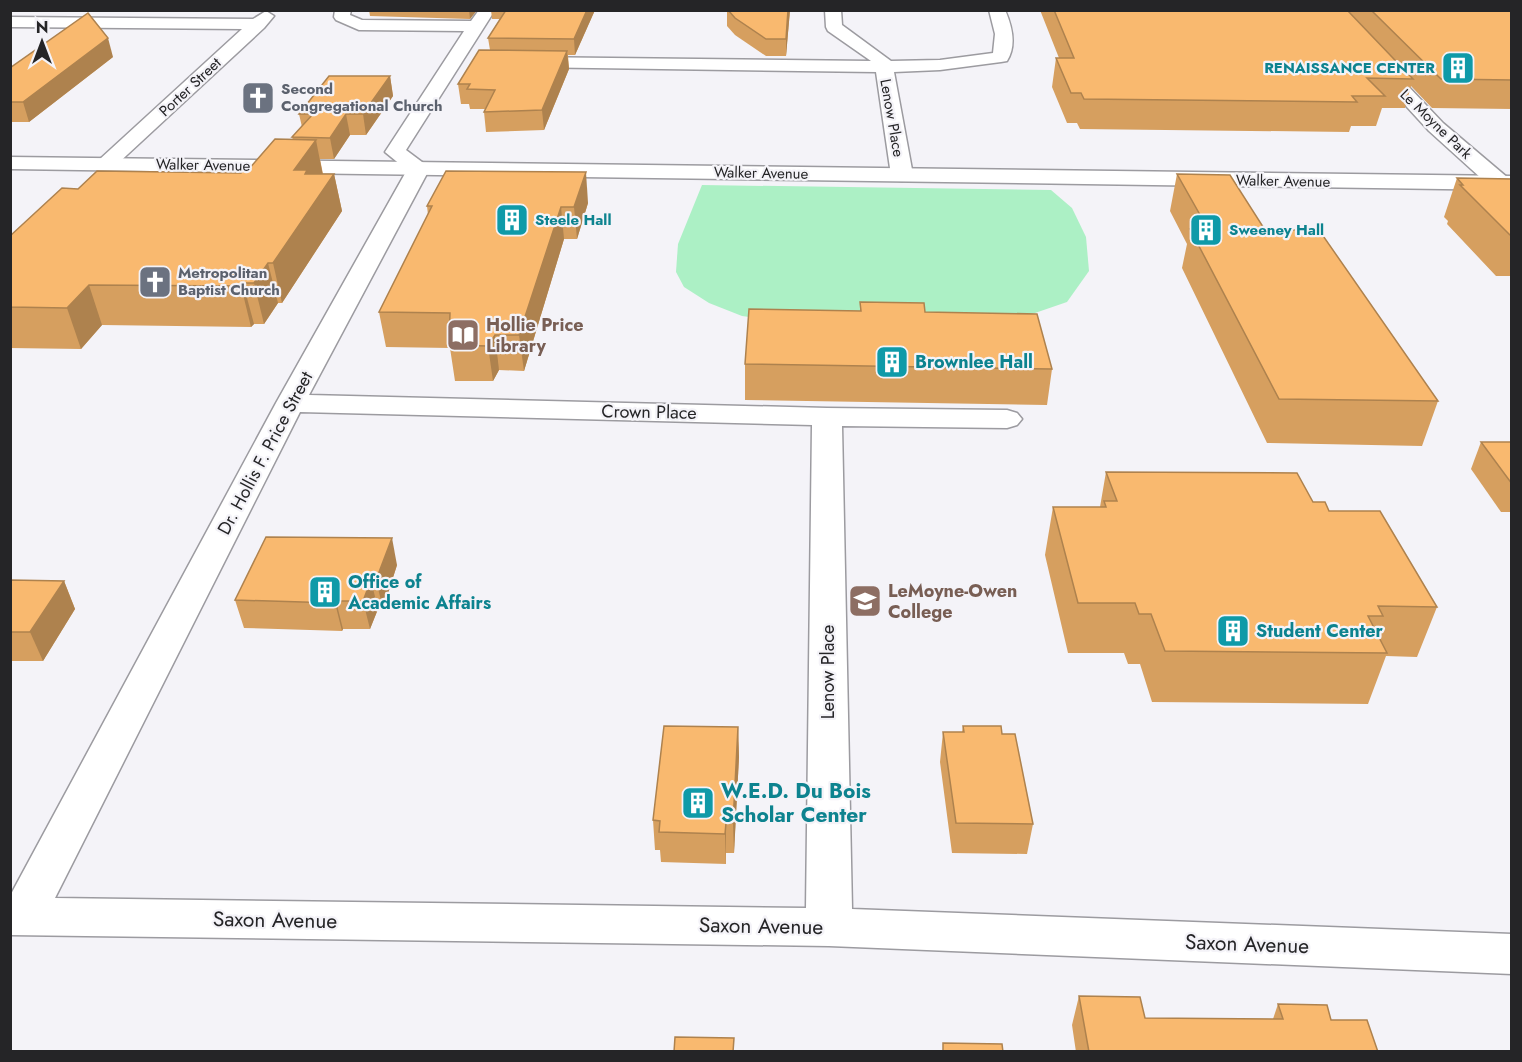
<svg xmlns="http://www.w3.org/2000/svg" width="1522" height="1062" font-family="Jost,sans-serif">
<rect width="100%" height="100%" fill="#f4f3f8"/>
<polygon fill="#acf0c5" points="702,185 1051,190 1072,208 1086,237 1089,271 1067,302 1035,313 990,323 785,322 742,316 709,303 684,287 676,272 678,244"/>
<g fill="none" stroke-linecap="round" stroke-linejoin="round">
<g stroke="#9c9ba0" stroke-width="3">
<g id="street">
<path d="M335 10H351L350 15 362 20 471 21 479 10H495L406 150 430 168 309 395 827 408 1007 410 1017 413 1022 419 1017 425 1007 428 842 426 852 909 1512 934V974L829 946 10 935V896L276 403 407 170 385 152 464 31 359 30 336 20 334 17ZM300 412 812 425 806 908 55 898Z"/>
<path d="M825 10H841L842 25 891 61 940 60 993 53 995 34 989 10H1005C1012 26 1017 45 1007 61L1001 62 940 70 894 72 913 175 910 180 902 181 894 180 891 175 876 72 524 67 518 66 515 62 518 58 524 57 871 61 828 31 826 27Z"/>
<polygon points="1318,10 1336,10 1443,123 1508,178 1511,183 1508,188 1500,190 1492,188 1429,131"/>
<polygon points="266,11 274,16 264,28 114,167 107,169 100,167 96,163 100,159 242,29 10,27 10,17 253,19"/>
</g>
</g>
<g stroke="#9c9ba0" stroke-width="3">
<polygon id="secondary" points="10,157 1512,176 1512,190 10,169"/>
</g>
<use href="#street" fill="#fff" fill-rule="evenodd"/>
<use href="#secondary" fill="#fff" fill-rule="evenodd"/>
</g>
<g fill="#d69f5f">
<polygon points="369,10 477,10 470,19 370,16"/>
<polygon points="491,10 595,10 575,55 568,55 569,69 544,130 486,132 484,112 485,109 470,109 469,104 461,104 458,84 490,50 488,38 500,19 492,19"/>
<polygon points="727,10 790,10 786,56 766,56 735,35 727,26"/>
<polygon points="1040,10 1512,10 1512,109 1432,108 1411,86 1405,108 1382,108 1376,126 1351,126 1349,132 1080,129 1077,123 1067,123 1052,87 1056,58 1059,58"/>
<polygon points="113,57 29,122 10,122 10,68"/>
<polygon points="390,76 393,96 366,135 350,135 334,159 320,159 323,174 334,174 342,211 282,303 278,303 264,324 254,324 251,327 102,325 81,349 10,348 10,236 78,189 241,173 248,170 293,140 292,137 302,127 299,114"/>
<polygon points="1177,174 1265,230 1438,401 1422,446 1267,443 1182,268 1187,244 1170,211"/>
<polygon points="1457,178 1512,179 1512,276 1496,276 1447,224 1448,221 1444,217"/>
<polygon points="588,203 577,239 564,239 524,371 499,370 493,381 455,381 450,348 386,347 379,312 428,215 427,206"/>
<polygon points="860,302 925,312 1052,369 1047,405 745,400 745,364 860,311"/>
<polygon points="1481,442 1512,442 1512,512 1501,512 1471,469"/>
<polygon points="1106,472 1313,502 1329,511 1437,607 1417,657 1386,656 1368,704 1152,702 1140,664 1128,664 1124,653 1068,653 1045,555 1053,507 1100,507"/>
<polygon points="397,565 383,609 378,609 370,629 343,629 342,631 244,628 235,600"/>
<polygon points="10,580 64,581 75,609 43,661 10,661"/>
<polygon points="963,726 1002,734 1033,824 1027,854 952,853 940,762 943,732 962,732"/>
<polygon points="738,727 739,757 734,853 726,853 726,864 661,862 660,850 655,850 653,820"/>
<polygon points="1079,996 1145,1018 1273,1019 1278,1004 1331,1020 1378,1052 1076,1052 1072,1025"/>
</g>
<g fill="#ae824e">
<polygon points="469,10 477,10 470,19"/>
<polygon points="587,10 595,10 575,55 574,39"/>
<polygon points="788,10 790,10 786,56 786,39"/>
<polygon points="108,38 113,57 29,122 23,102"/>
<polygon points="567,51 569,69 544,130 542,110"/>
<polygon points="390,76 393,96 366,135 363,114"/>
<polygon points="346,114 350,135 334,159 330,138"/>
<polygon points="316,140 323,176 334,174 342,211 282,303 273,263 294,170"/>
<polygon points="586,172 588,203 577,239 574,207"/>
<polygon points="561,207 564,239 524,371 519,335"/>
<polygon points="268,263 278,303 264,324 254,283"/>
<polygon points="243,283 254,324 251,327 241,286"/>
<polygon points="89,285 102,325 81,349 67,308"/>
<polygon points="495,335 499,370 493,381 488,346"/>
<polygon points="392,538 397,565 383,609 376,580"/>
<polygon points="371,580 378,609 370,629 363,601"/>
<polygon points="64,581 75,609 43,661 30,632"/>
<polygon points="336,601 343,629 342,631 335,603"/>
<polygon points="738,727 739,757 734,853 733,823"/>
<polygon points="726,823 726,864 725,834"/>
</g>
<g fill="#f9b96f" stroke="#ae824e" stroke-width="1.5">
<polygon points="506,10 587,10 574,39 488,38"/>
<polygon points="728,10 788,10 786,39 766,39 735,18"/>
<polygon points="1054,10 1347,10 1413,79 1367,78 1385,96 1352,96 1357,102 1084,99 1081,93 1071,93 1056,58 1074,58"/>
<polygon points="1371,10 1512,10 1512,80 1441,79"/>
<polygon points="88,13 108,38 23,102 10,102 10,68"/>
<polygon points="479,50 567,51 542,110 484,112 495,90 467,89 470,84 458,84"/>
<polygon points="329,76 390,76 363,114 346,114 330,138 292,137 313,114 299,114"/>
<polygon points="275,139 316,140 294,170 307,170 305,174 334,174 273,263 268,263 254,283 243,283 241,286 89,285 67,308 10,307 10,236 62,188 78,189 97,171 241,173 243,170 248,170"/>
<polygon points="446,171 586,172 574,207 561,207 519,335 495,335 488,346 449,345 450,313 379,312 432,206 427,206"/>
<polygon points="1177,174 1230,175 1265,230 1319,230 1438,401 1279,399 1190,229 1208,229"/>
<polygon points="1457,178 1512,179 1512,235 1510,235 1460,185 1463,185"/>
<polygon points="860,302 924,303 925,312 1037,314 1052,369 745,364 749,309 861,311"/>
<polygon points="1481,442 1512,442 1512,484"/>
<polygon points="1106,472 1297,473 1313,502 1325,502 1329,511 1380,511 1437,607 1378,606 1383,616 1368,616 1387,653 1165,651 1151,614 1139,614 1135,603 1078,603 1053,507 1106,507 1104,501 1117,501"/>
<polygon points="266,537 392,538 376,580 371,580 363,601 336,601 335,603 235,600"/>
<polygon points="10,580 64,581 30,632 10,632"/>
<polygon points="664,726 738,727 733,823 726,823 725,834 659,832 660,821 653,820"/>
<polygon points="963,726 1001,726 1002,734 1015,734 1033,824 956,823 943,732 964,732"/>
<polygon points="1079,996 1140,997 1145,1018 1283,1019 1278,1004 1327,1005 1331,1020 1367,1020 1378,1052 1089,1052"/>
<polygon points="675,1037 734,1038 733,1052 674,1052"/>
<polygon points="943,1043 1002,1044 1003,1052 943,1052"/>
</g>
<defs>
<g id="building-square" transform="scale(1.725)"><rect x="-9" y="-9" width="18" height="18" rx="4" fill="#0f9aa8" stroke="#f4f3f8"/><path d="M-4-6H4V6H1V3H-1V6H-4ZM-2.5-4.3h1.7v1.8h-1.7ZM.8-4.3h1.7v1.8H.8ZM-2.5-1h1.7V.8h-1.7ZM.8-1h1.7V.8H.8Z" fill="#fff"/></g>
<g id="church-square" transform="scale(1.725)"><rect x="-9" y="-9" width="18" height="18" rx="4" fill="#6b7280" stroke="#f4f3f8"/><path d="M-1.2-6h2.4v3.5h3.3v2.4h-3.3V6h-2.4V-.1h-3.3v-2.4h3.3Z" fill="#fff"/></g>
<g id="library-square" transform="scale(1.725)"><rect x="-9" y="-9" width="18" height="18" rx="4" fill="#8d6e63" stroke="#f4f3f8"/><path d="M-6-4Q-3-5.5-.7-3.5V5Q-3 3-6 4ZM6-4Q3-5.5 .7-3.5V5Q3 3 6 4Z" fill="#fff"/></g>
<g id="university-square" transform="scale(1.725)"><rect x="-9" y="-9" width="18" height="18" rx="4" fill="#8d6e63" stroke="#f4f3f8"/><path d="M0-5L7-2L0 1L-7-2ZM-4 1L0 2.5L4 1V4Q0 6-4 4Z" fill="#fff"/></g>
</defs>
<g fill-rule="evenodd">
<use href="#building-square" x="1458" y="68"/>
<use href="#church-square" x="258" y="98"/>
<use href="#building-square" x="512" y="220"/>
<use href="#building-square" x="1206" y="230"/>
<use href="#church-square" x="155" y="282"/>
<use href="#library-square" x="463" y="335"/>
<use href="#building-square" x="892" y="362"/>
<use href="#building-square" x="325" y="592"/>
<use href="#university-square" x="865" y="601"/>
<use href="#building-square" x="1233" y="631"/>
<use href="#building-square" x="698" y="803"/>
</g>
<g text-anchor="middle" dominant-baseline="central" stroke-width="4.5" stroke-linejoin="round" paint-order="stroke">
<g font-size="15" font-weight="bold" fill="#0d838f" stroke="#f4f3f8" text-anchor="start">
<text x="1435" y="68" text-anchor="end">RENAISSANCE CENTER</text>
<text x="535" y="220">Steele Hall</text>
<text x="1229" y="230">Sweeney Hall</text>
</g>
<g font-size="15" fill="#252527" stroke="#f4f3f8">
<text transform="translate(190 87) rotate(-43)">Porter Street</text>
<text transform="translate(892 118) rotate(80)">Lenow Place</text>
<text transform="translate(1436 124) rotate(44)">Le Moyne Park</text>
<text transform="translate(203 165) rotate(1)">Walker Avenue</text>
<text transform="translate(761 173) rotate(1)">Walker Avenue</text>
<text transform="translate(1283 181) rotate(1)">Walker Avenue</text>
</g>
<g font-size="15" font-weight="bold" fill="#5b616d" stroke="#f4f3f8" text-anchor="start">
<text x="281" y="89">Second<tspan x="281" dy="17">Congregational Church</tspan></text>
<text x="178" y="273">Metropolitan<tspan x="178" dy="17">Baptist Church</tspan></text>
</g>
<g font-size="18" font-weight="bold" fill="#785e54" stroke="#f4f3f8" text-anchor="start">
<text x="486" y="325">Hollie Price<tspan x="486" dy="21">Library</tspan></text>
<text x="888" y="591">LeMoyne-Owen<tspan x="888" dy="21">College</tspan></text>
</g>
<g font-size="18" font-weight="bold" fill="#0d838f" stroke="#f4f3f8" text-anchor="start">
<text x="915" y="362">Brownlee Hall</text>
<text x="348" y="582">Office of<tspan x="348" dy="21">Academic Affairs</tspan></text>
<text x="1256" y="631">Student Center</text>
</g>
<g font-size="18" fill="#252527" stroke="#f4f3f8">
<text transform="translate(649 412) rotate(1)">Crown Place</text>
<text transform="translate(265 453) rotate(-62)">Dr. Hollis F. Price Street</text>
<text transform="translate(828 672) rotate(-90)">Lenow Place</text>
</g>
<g font-size="21" font-weight="bold" fill="#0d838f" stroke="#f4f3f8" text-anchor="start">
<text x="721" y="791">W.E.D. Du Bois<tspan x="721" dy="24">Scholar Center</tspan></text>
</g>
<g font-size="21" fill="#252527" stroke="#f4f3f8">
<text transform="translate(275 920) rotate(1)">Saxon Avenue</text>
<text transform="translate(761 926) rotate(1)">Saxon Avenue</text>
<text transform="translate(1247 944) rotate(2)">Saxon Avenue</text>
</g>
</g>
<rect width="1522" height="1062" fill="none" stroke="#252527" stroke-width="24"/>
<g transform="translate(42 42)" stroke="#f4f3f8" stroke-width="4.5" paint-order="stroke">
<path d="M0-4.5L10 22L0 15L-10 22Z" fill="#252527"/>
<text y="-9" font-size="16" font-weight="bold" text-anchor="middle" fill="#252527">N</text>
</g>
</svg>
